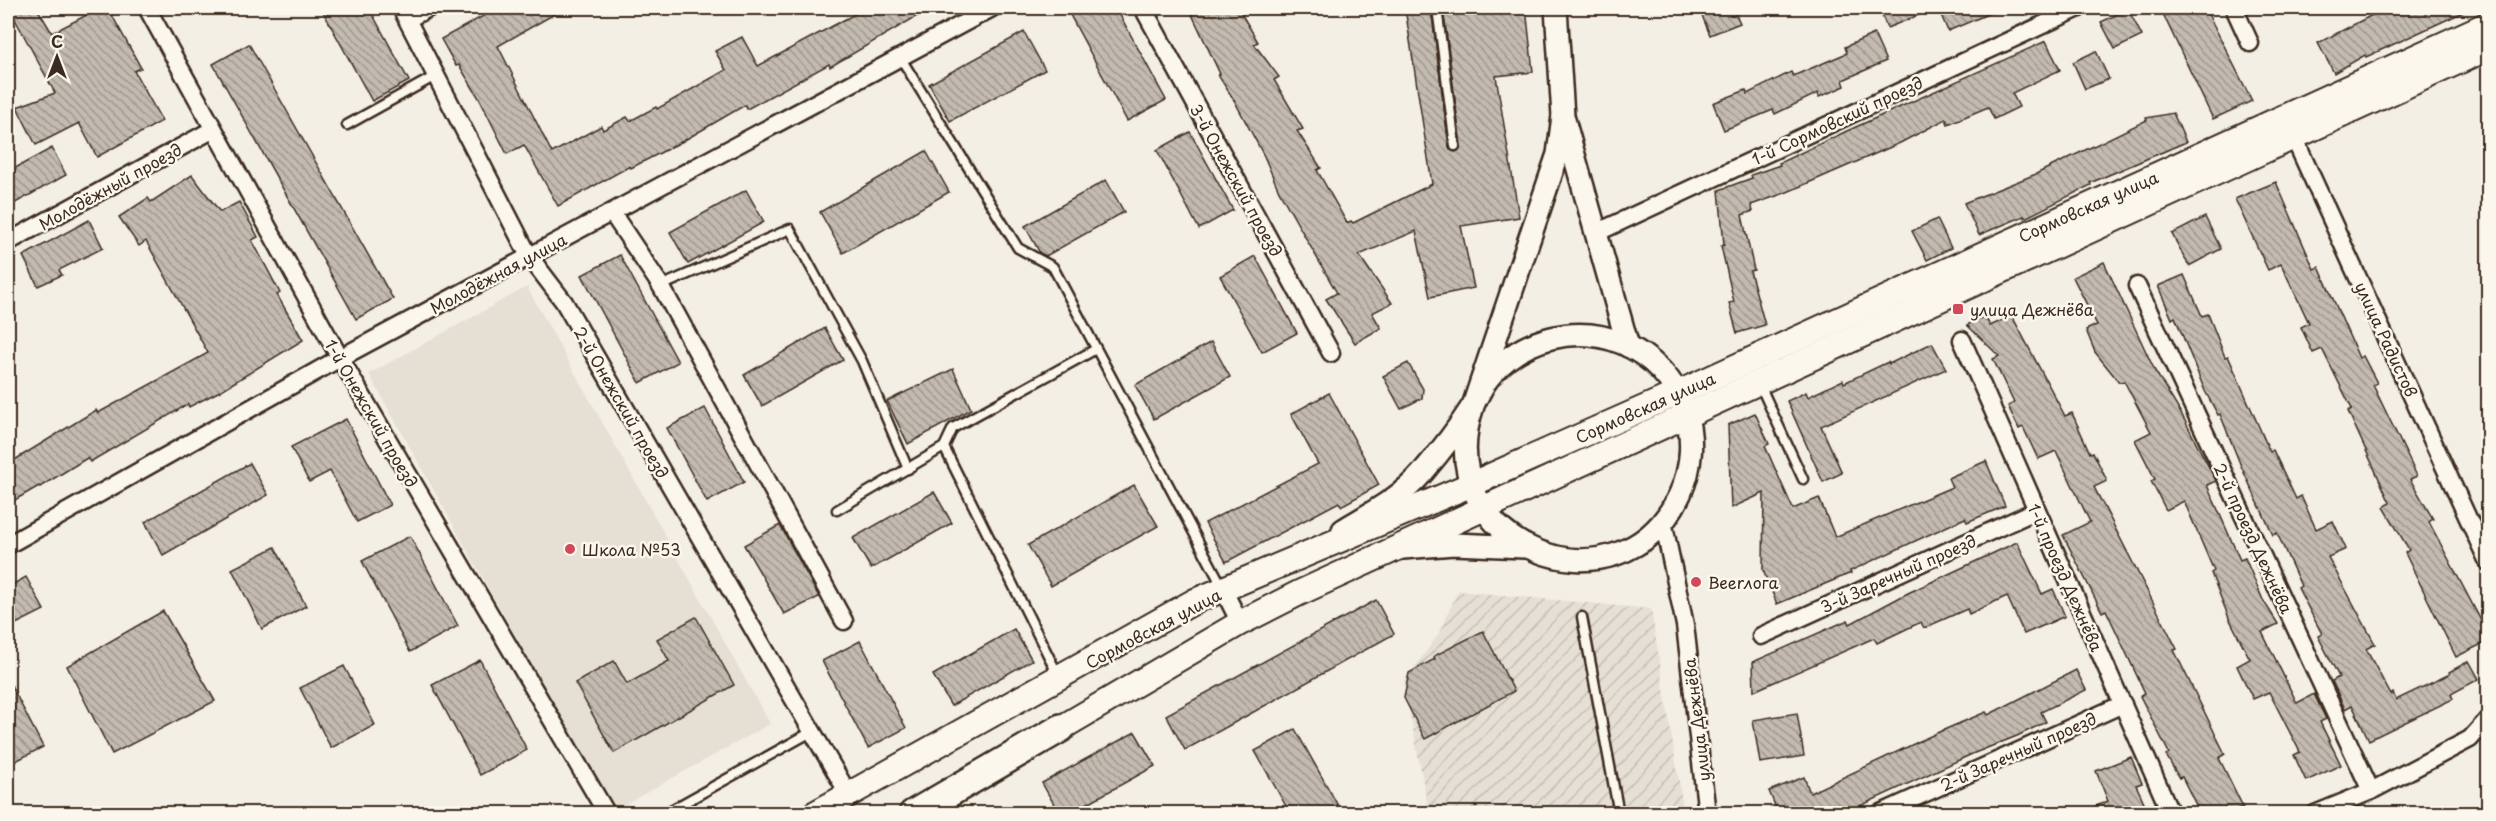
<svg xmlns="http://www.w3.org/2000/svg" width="2496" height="821" font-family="'Playpen Sans',sans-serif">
<defs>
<pattern id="industrial-furrows" width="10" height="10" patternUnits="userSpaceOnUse" patternTransform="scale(1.5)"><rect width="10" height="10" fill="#e5dfd4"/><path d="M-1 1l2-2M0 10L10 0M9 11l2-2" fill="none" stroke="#c5c0b6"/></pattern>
<pattern id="building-back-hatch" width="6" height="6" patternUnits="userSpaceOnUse" patternTransform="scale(1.5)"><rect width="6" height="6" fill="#c3bbb0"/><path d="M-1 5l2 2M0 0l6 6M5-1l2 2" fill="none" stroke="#a0988f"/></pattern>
</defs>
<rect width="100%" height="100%" fill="#f3efe4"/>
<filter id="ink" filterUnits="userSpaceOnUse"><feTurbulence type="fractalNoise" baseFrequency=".0167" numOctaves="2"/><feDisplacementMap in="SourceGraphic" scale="12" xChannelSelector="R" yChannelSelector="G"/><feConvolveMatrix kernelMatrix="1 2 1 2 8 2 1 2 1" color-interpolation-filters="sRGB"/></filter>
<g filter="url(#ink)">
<polygon fill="#e5dfd4" points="527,287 770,724 613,811 369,374"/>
<polygon fill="url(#industrial-furrows)" points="1458,591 1651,609 1684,813 1429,813 1404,682 1438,635"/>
<g fill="url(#building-back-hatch)" stroke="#3b2a1e" stroke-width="1.5">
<polygon points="9,8 37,8 52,33 100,8 108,8 141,68 134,71 162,121 97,157 79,123 36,145 17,107 55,93"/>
<polygon points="321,8 369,8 409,81 372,101"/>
<polygon points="486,8 565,8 498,46 552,153 601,126 603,130 627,117 630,121 656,107 657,109 726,70 715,51 742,37 758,66 866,8 931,8 830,67 829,64 747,109 745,105 683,141 631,168 630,166 558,206 524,145 507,154 479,98 459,65 456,66 441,39 489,13"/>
<polygon points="1079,8 1116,8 1166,100 1127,121 1069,13"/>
<polygon points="1189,8 1238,8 1258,42 1254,44 1279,77 1274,80 1303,129 1297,131 1321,168 1317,170 1347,223 1351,221 1353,223 1432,184 1405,8 1431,8 1449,147 1455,152 1461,145 1443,8 1526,8 1533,72 1496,76 1519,217 1461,226 1474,288 1430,297 1416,231 1359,255 1392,303 1372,313 1381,328 1355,343 1326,299 1337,293 1279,191 1264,156 1234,100 1218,75 1220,74"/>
<polygon points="1699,8 1733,8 1740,23 1710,35"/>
<polygon points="1879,8 1936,8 1887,28"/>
<polygon points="1938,8 2002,8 1948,31"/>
<polygon points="2164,8 2205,8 2252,101 2213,119 2164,16 2167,14"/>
<polygon points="2394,8 2472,8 2366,57 2365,55 2334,73 2318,43 2376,13 2378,15"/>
<polygon points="2128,9 2142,36 2115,49 2101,22"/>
<polygon points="1024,32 1045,70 950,121 929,84"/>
<polygon points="1874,34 1886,61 1843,80 1845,86 1819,97 1818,93 1775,114 1773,110 1724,130 1713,103 1746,90 1747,94 1791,72 1793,76 1847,53 1845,47"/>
<polygon points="2046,41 2060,70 2012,93 2019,107 1994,119 1988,107 1948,124 1946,119 1900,143 1785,193 1751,205 1753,211 1742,215 1754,270 1750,271 1765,325 1737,333 1729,303 1734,302 1721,246 1724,245 1719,190 1752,178 1751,175 1780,165 1779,163 1847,131"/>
<polygon points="249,44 393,299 356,319 213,64"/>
<polygon points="2096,51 2109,79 2085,89 2073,62"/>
<polygon points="2173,113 2186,142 2090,183 2091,185 2025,218 2024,216 1979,235 1964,203 2036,174 2147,120 2146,118"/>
<polygon points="1190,132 1233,210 1199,229 1157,150"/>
<polygon points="52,148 66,175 8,207 8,172"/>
<polygon points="926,151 949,192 843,253 820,212"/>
<polygon points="192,175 220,212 239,202 258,237 252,240 280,293 277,295 303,340 220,391 189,407 188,404 90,462 87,458 40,487 39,486 8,504 8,464 96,410 98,413 208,353 146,241 139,246 119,217 148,198 151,202"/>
<polygon points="1106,180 1124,212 1046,256 1040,253 1025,226"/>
<polygon points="2276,182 2314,269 2319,267 2359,358 2363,356 2377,383 2373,385 2417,476 2410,479 2433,519 2429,522 2488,634 2488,641 2456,657 2405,553 2409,550 2384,507 2390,503 2348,411 2352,409 2322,349 2313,353 2301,327 2309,323 2281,264 2268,270 2235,199"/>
<polygon points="746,190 764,222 688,264 670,232"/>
<polygon points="2205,217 2221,249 2189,266 2172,234"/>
<polygon points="1937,219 1951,248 1927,260 1912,231"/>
<polygon points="89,220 103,248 59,270 62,275 38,286 23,256"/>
<polygon points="620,255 678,362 640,383 582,275"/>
<polygon points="1255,256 1297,333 1262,352 1220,276"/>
<polygon points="2104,262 2155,371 2182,415 2216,481 2207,485 2240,560 2245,558 2263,600 2278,624 2262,632 2297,703 2314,694 2326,719 2320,722 2341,765 2306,781 2294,755 2300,752 2269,692 2253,699 2237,666 2250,659 2229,618 2211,573 2214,571 2184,501 2166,510 2151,481 2155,479 2135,440 2151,432 2124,381 2119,382 2095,352 2086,330 2097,325 2073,277"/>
<polygon points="2184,275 2202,316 2208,314 2225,357 2228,356 2270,452 2273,450 2296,499 2301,496 2316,529 2333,521 2346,549 2328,557 2375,644 2366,649 2391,695 2393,693 2396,700 2450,674 2449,672 2469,661 2479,679 2451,694 2453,699 2369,740 2352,705 2345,709 2332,681 2339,677 2318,636 2322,634 2298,588 2301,586 2277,533 2273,535 2241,466 2220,414 2218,415 2205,391 2175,317 2172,319 2158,286"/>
<polygon points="1985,316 1990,326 2012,316 2065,416 2072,413 2090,453 2093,452 2107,481 2094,487 2177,649 2174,650 2225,754 2219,758 2243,807 2230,813 2200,813 2182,777 2179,778 2166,755 2169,753 2140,696 2145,693 2106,610 2102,612 2063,535 2090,522 2056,451 2038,459 2023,427 2019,429 2008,406 2014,403 1993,359 1999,356 1967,325"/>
<polygon points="825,328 843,360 762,406 744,375"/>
<polygon points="1211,342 1230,377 1154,419 1135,385"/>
<polygon points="1932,343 1946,369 1821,426 1842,473 1823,482 1787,401 1806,392 1808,397 1843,380 1844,383 1888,362 1889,364"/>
<polygon points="1408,363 1423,389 1422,398 1401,409 1383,376"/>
<polygon points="953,369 971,409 908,444 887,401"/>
<polygon points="1329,393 1379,485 1341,506 1339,502 1226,562 1205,523 1318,464 1291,414"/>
<polygon points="705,408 744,482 707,502 667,428"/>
<polygon points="1755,413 1769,444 1765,446 1793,509 1819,498 1835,537 1952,487 1948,478 1986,461 2005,506 1967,522 1965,518 1850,571 1851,573 1777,604 1763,570 1764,493 1731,508 1728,425"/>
<polygon points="346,419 390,505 357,522 330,471 309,482 291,447"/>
<polygon points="250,463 268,495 163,555 145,522"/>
<polygon points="1134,485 1158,526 1051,586 1028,545"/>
<polygon points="934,492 952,523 871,569 853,538"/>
<polygon points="780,525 819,597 784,614 744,545"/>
<polygon points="410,536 458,626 410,652 362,561"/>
<polygon points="2017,542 2042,594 2053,589 2065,616 2024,634 2007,596 1969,614 1967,609 1924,628 1921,622 1877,643 1874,638 1754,691 1753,662 1848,620 1850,624 1908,593"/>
<polygon points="275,547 306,606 262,629 232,569"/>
<polygon points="26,577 44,610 8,628 8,587"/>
<polygon points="1376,600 1394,634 1185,750 1166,715"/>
<polygon points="163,611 215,701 112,754 67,666"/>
<polygon points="696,617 734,685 614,753 575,683 614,661 627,684 669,661 657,639"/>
<polygon points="1014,629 1032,660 951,706 933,675"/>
<polygon points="1483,631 1514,691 1425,739 1404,698 1409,673 1435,659 1434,656"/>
<polygon points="860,641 906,728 868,748 822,661"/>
<polygon points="480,660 527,750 480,775 432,685"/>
<polygon points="344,666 375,725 331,748 300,688"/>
<polygon points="2076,670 2086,690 2041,712 2046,722 2017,736 1972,754 1845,813 1838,813 1833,804 1808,813 1778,813 1769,791 1804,777 1810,793 1939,732 1986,712 1988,715"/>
<polygon points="8,679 43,747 8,765"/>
<polygon points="1797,713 1804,756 1760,763 1753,720"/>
<polygon points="1295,729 1342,813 1290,813 1255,751"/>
<polygon points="1135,732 1155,766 1070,813 1059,813 1042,783"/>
<polygon points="2131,757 2142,783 2136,785 2149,813 2080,813 2108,801 2096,771"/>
</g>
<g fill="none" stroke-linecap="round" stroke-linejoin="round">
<g stroke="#3b2a1e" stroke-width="13">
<g id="service">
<polyline points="1437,8 1455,146"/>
<polyline points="900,57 1018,248 1053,267 1222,586"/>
<polyline points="347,125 437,75"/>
<polyline points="661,286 790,229 862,361 908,469"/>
<polyline points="1760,385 1803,479"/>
<polyline points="944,447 1058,675"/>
<polyline points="837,510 944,447 953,428 1096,349"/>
<polyline points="1582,617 1619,814"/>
<polyline points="664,814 813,731"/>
</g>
</g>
<g stroke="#3b2a1e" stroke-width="21">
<g id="minor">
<polyline points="147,8 340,358 607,814"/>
<polyline points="401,8 529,256 564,302 849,795"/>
<polyline points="1143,8 1331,353"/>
<polyline points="2234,8 2250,43"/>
<polyline points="408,19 429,8"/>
<polyline points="2290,129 2488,562"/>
<polyline points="612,213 661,286 844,621"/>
<polyline points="1596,233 2079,8"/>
<polyline points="8,242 212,130"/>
<polyline points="2137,286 2371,791"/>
<polyline points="1962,340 2171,814"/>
<polyline points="1663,521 1685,625 1707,814"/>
<polyline points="8,545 340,358 992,8"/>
<polyline points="1223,589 1240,623"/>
<polyline points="1761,636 2035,511"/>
<polyline points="1879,814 2123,704"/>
<polyline points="2315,814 2371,791 2470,739 2488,719"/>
</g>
</g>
<g stroke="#3b2a1e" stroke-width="26">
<g id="tertiary">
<polyline points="1556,8 1563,116 1628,346"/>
<path d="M1343 530C1371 513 1401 498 1423 472 1440 452 1458 429 1472 407 1478 396 1482 385 1490 376 1522 338 1576 324 1622 343 1651 356 1675 380 1685 410 1694 438 1692 468 1680 494 1620 623 1425 545 1473 406L1558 154 1563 116"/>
<polyline points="1403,548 1454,544 1524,547"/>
</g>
</g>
<g stroke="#3b2a1e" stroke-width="28">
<g id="secondary">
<polyline points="1061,728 1240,623 1299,593 2488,48"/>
<polyline points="814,814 1195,601 1470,485 1678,393 2488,24"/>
</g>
</g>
<g stroke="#3b2a1e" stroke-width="32">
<polyline id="trunk" points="913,814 1061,728"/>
</g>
<use href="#service" stroke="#fbf7ec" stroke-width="8"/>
<use href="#minor" stroke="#fbf7ec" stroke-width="16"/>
<use href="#tertiary" stroke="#fbf7ec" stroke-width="21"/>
<use href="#secondary" stroke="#fbf7ec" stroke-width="24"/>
<use href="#trunk" stroke="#fbf7ec" stroke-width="27"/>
</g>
</g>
<g fill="#d1495b" stroke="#fbf7ec" stroke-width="2">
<rect x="1952" y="303" width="12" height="12" rx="3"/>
<circle cx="570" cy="549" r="6"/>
<circle cx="1696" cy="582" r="6"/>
</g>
<g text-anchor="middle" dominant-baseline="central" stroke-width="5" stroke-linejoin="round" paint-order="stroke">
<g font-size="16" fill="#3b2a1e" stroke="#fbf7ec">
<text transform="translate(1837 120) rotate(-25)">1-й Сормовский проезд</text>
<text transform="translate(1237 180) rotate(61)">3-й Онежский проезд</text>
<text transform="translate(110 186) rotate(-29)">Молодёжный проезд</text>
<text transform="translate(2088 206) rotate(-24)">Сормовская улица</text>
<text transform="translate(498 273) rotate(-28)">Молодёжная улица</text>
<text transform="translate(2387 339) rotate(65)">улица Радистов</text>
<text transform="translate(622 402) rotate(60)">2-й Онежский проезд</text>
<text transform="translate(1645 407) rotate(-24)">Сормовская улица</text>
<text transform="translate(372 413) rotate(60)">1-й Онежский проезд</text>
<text transform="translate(2254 538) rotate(65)">2-й проезд Дежнёва</text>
<text transform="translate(1898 573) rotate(-24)">3-й Заречный проезд</text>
<text transform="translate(2066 577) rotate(66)">1-й проезд Дежнёва</text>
<text transform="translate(1153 628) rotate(-28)">Сормовская улица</text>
<text transform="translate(1696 720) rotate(-97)">улица Дежнёва</text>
<text transform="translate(2018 751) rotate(-24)">2-й Заречный проезд</text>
</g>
<g font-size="16" fill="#3b2a1e" stroke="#fbf7ec" text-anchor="start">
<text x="1970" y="309">улица Дежнёва</text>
<text x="582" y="549">Школа №53</text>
<text x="1708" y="582">Beerлога</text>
</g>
</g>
<rect width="2496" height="821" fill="none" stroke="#fbf7ec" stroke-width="30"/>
<rect x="15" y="15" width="2466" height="791" fill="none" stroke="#3b2a1e" stroke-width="2" filter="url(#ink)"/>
<g transform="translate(57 57)" stroke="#fbf7ec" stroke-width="4.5" paint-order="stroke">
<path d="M0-4.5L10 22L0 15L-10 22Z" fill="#3b2a1e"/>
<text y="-9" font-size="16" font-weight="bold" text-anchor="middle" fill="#3b2a1e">С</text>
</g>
</svg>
